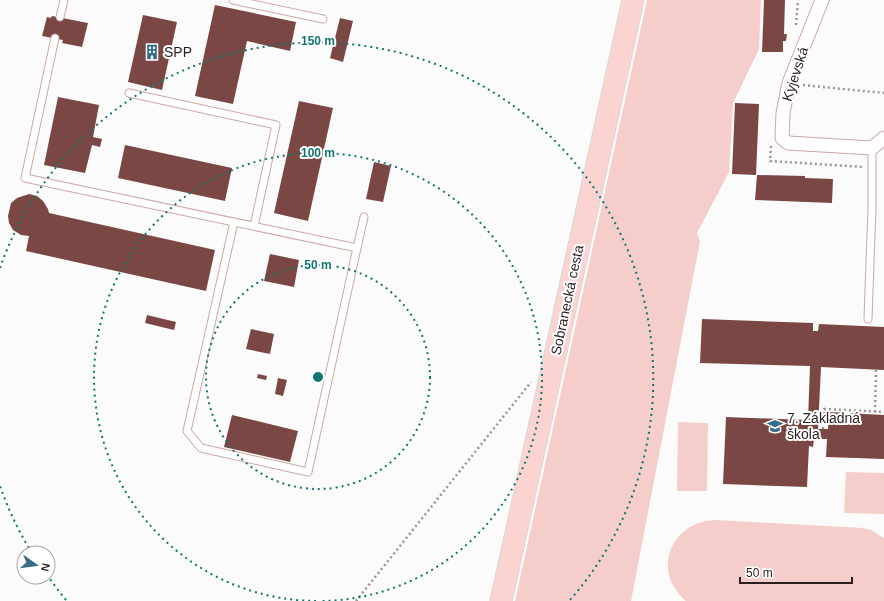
<svg xmlns="http://www.w3.org/2000/svg" width="884" height="601" font-family="Arial,sans-serif">
<rect width="100%" height="100%" fill="#fbfbfb"/>
<g fill="#f5cdca">
<polygon points="647,0 761,0 759,49 733,103 729,172 697,233 700,241 631,601 515,601"/>
<polygon points="678,422 708,423 707,491 677,491"/>
<polygon points="846,472 884,473 884,514 844,513"/>
<path d="M715 520 863 528 871 530 884 538V601H686C651 572 670 522 715 520Z"/>
</g>
<g fill="#7b4744">
<polygon points="764,0 785,0 784,34 787,34 786,41 783,41 783,52 762,52"/>
<polygon points="215,5 296,22 290,51 247,41 233,104 195,96"/>
<polygon points="143,15 177,22 162,90 128,82"/>
<polygon points="52,16 88,23 82,47 62,43 63,40 42,36 47,17 51,18"/>
<polygon points="340,18 353,21 343,62 330,58"/>
<polygon points="58,97 99,105 93,137 102,139 100,147 92,145 85,173 44,165"/>
<polygon points="299,101 333,108 308,221 274,213"/>
<polygon points="735,103 759,104 756,175 732,174"/>
<polygon points="125,145 232,168 225,201 118,178"/>
<polygon points="374,162 391,166 383,202 366,199"/>
<polygon points="757,175 805,176 805,178 833,179 832,203 755,200"/>
<polygon points="29,194 37,196 43,201 48,209 49,213 215,250 206,291 26,251 29,236 21,235 13,230 9,223 8,216 11,203 17,198"/>
<polygon points="270,254 299,260 294,287 264,281"/>
<polygon points="147,315 176,322 174,330 145,323"/>
<polygon points="702,319 813,323 813,331 818,331 819,324 884,327 884,370 821,367 818,429 828,429 829,412 884,415 884,459 826,457 827,439 814,439 813,447 809,446 807,487 723,484 726,417 808,420 810,366 700,363"/>
<polygon points="251,329 274,334 270,354 246,349"/>
<polygon points="258,374 267,376 266,380 257,378"/>
<polygon points="278,378 287,380 283,396 275,394"/>
<polygon points="232,415 298,431 290,462 224,447"/>
</g>
<g fill="none" stroke-linecap="round" stroke-linejoin="round">
<g stroke="#cda7a4" stroke-width="9">
<g id="service">
<polyline points="233,0 323,19"/>
<polyline points="60,17 64,0"/>
<polyline points="55,38 25,178 357,248 308,472 201,448 187,431 234,222"/>
<polyline points="129,93 276,125 254,226"/>
<polyline points="357,248 364,217"/>
<polyline points="868,319 872,208 872,148"/>
</g>
</g>
<g stroke="#cda7a4" stroke-width="15">
<polyline id="minor" points="822,0 789,83 783,113 782,138 788,143 872,148 884,138"/>
</g>
<g stroke="#d9d6d6" stroke-width="23">
<polyline id="primary" points="501,601 633,0"/>
</g>
<g stroke="#9b9594" stroke-width="2.5" stroke-dasharray="2 3" stroke-linecap="butt">
<polyline points="796,25 798,0"/>
<polyline points="803,85 884,93"/>
<polyline points="771,146 770,161 863,167"/>
<polyline points="875,412 876,369"/>
<polyline points="823,429 824,409 884,412"/>
<polyline points="356,601 531,382"/>
</g>
<use href="#service" stroke="#fff" stroke-width="7"/>
<use href="#minor" stroke="#fff" stroke-width="13"/>
<use href="#primary" stroke="#fbd4d1" stroke-width="21"/>
</g>
<g fill="none" stroke="#0f766e" stroke-width="2" stroke-dasharray="2 4">
<circle cx="318" cy="377" r="112"/>
<path d="M316 601A224 224 0 1 1 320 601"/>
<path d="M66 600A336 336 0 0 1 50 579M32 553A336 336 0 0 1 0 486M0 268A336 336 0 1 1 570 600"/>
</g>
<defs>
<g id="building-bare" transform="scale(1.2)"><path d="M-4-6H4V6H1V3H-1V6H-4ZM-2.5-4.3h1.7v1.8h-1.7ZM.8-4.3h1.7v1.8H.8ZM-2.5-1h1.7V.8h-1.7ZM.8-1h1.7V.8H.8Z" fill="#386d89" stroke="#fff" stroke-width="2.5" paint-order="stroke"/></g>
<g id="school-bare" transform="scale(1.2)"><path d="M0-5L7-2L0 1L-7-2ZM-4 1L0 2.5L4 1V4Q0 6-4 4Z" fill="#386d89" stroke="#fff" stroke-width="2.5" paint-order="stroke"/></g>
</defs>
<g fill-rule="evenodd">
<use href="#building-bare" x="152" y="52"/>
<use href="#school-bare" x="775" y="426"/>
</g>
<g text-anchor="middle" dominant-baseline="central" stroke-width="4" stroke-linejoin="round" paint-order="stroke">
<g font-size="14" fill="#2c1e1d" stroke="#fff" text-anchor="start">
<text x="164" y="52">SPP</text>
<text x="787" y="418">7. Základná<tspan x="787" dy="16">škola</tspan></text>
</g>
<g font-size="14" fill="#2c1e1d" stroke="#fff">
<text transform="translate(795 74) rotate(-72)">Kyjevská</text>
<text transform="translate(567 300) rotate(-78)">Sobranecká cesta</text>
</g>
</g>
<circle cx="318" cy="377" r="6" fill="#0f766e" stroke="#fff" stroke-width="2"/>
<g font-size="12" text-anchor="middle" font-weight="bold" fill="#0f766e" stroke="#fff" stroke-width="4" stroke-linejoin="round" paint-order="stroke">
<text x="318" y="45">150 m</text>
<text x="318" y="157">100 m</text>
<text x="318" y="269">50 m</text>
</g>
<g transform="translate(36 565) rotate(104)"><circle r="19" fill="#ffffff" stroke="#aba5a5"/>
<path d="M0-3L7 15L0 10L-7 15Z" fill="#386d89"/>
<text y="-6" font-size="11" font-weight="bold" text-anchor="middle" fill="#2c1e1d">N</text>
</g>
<path d="M740 577v6h112v-6" fill="none" stroke="#2c1e1d" stroke-width="2"/>
<text x="746" y="577" font-size="12" fill="#2c1e1d" stroke="#ffffff" stroke-width="3" paint-order="stroke">50 m</text>
</svg>
